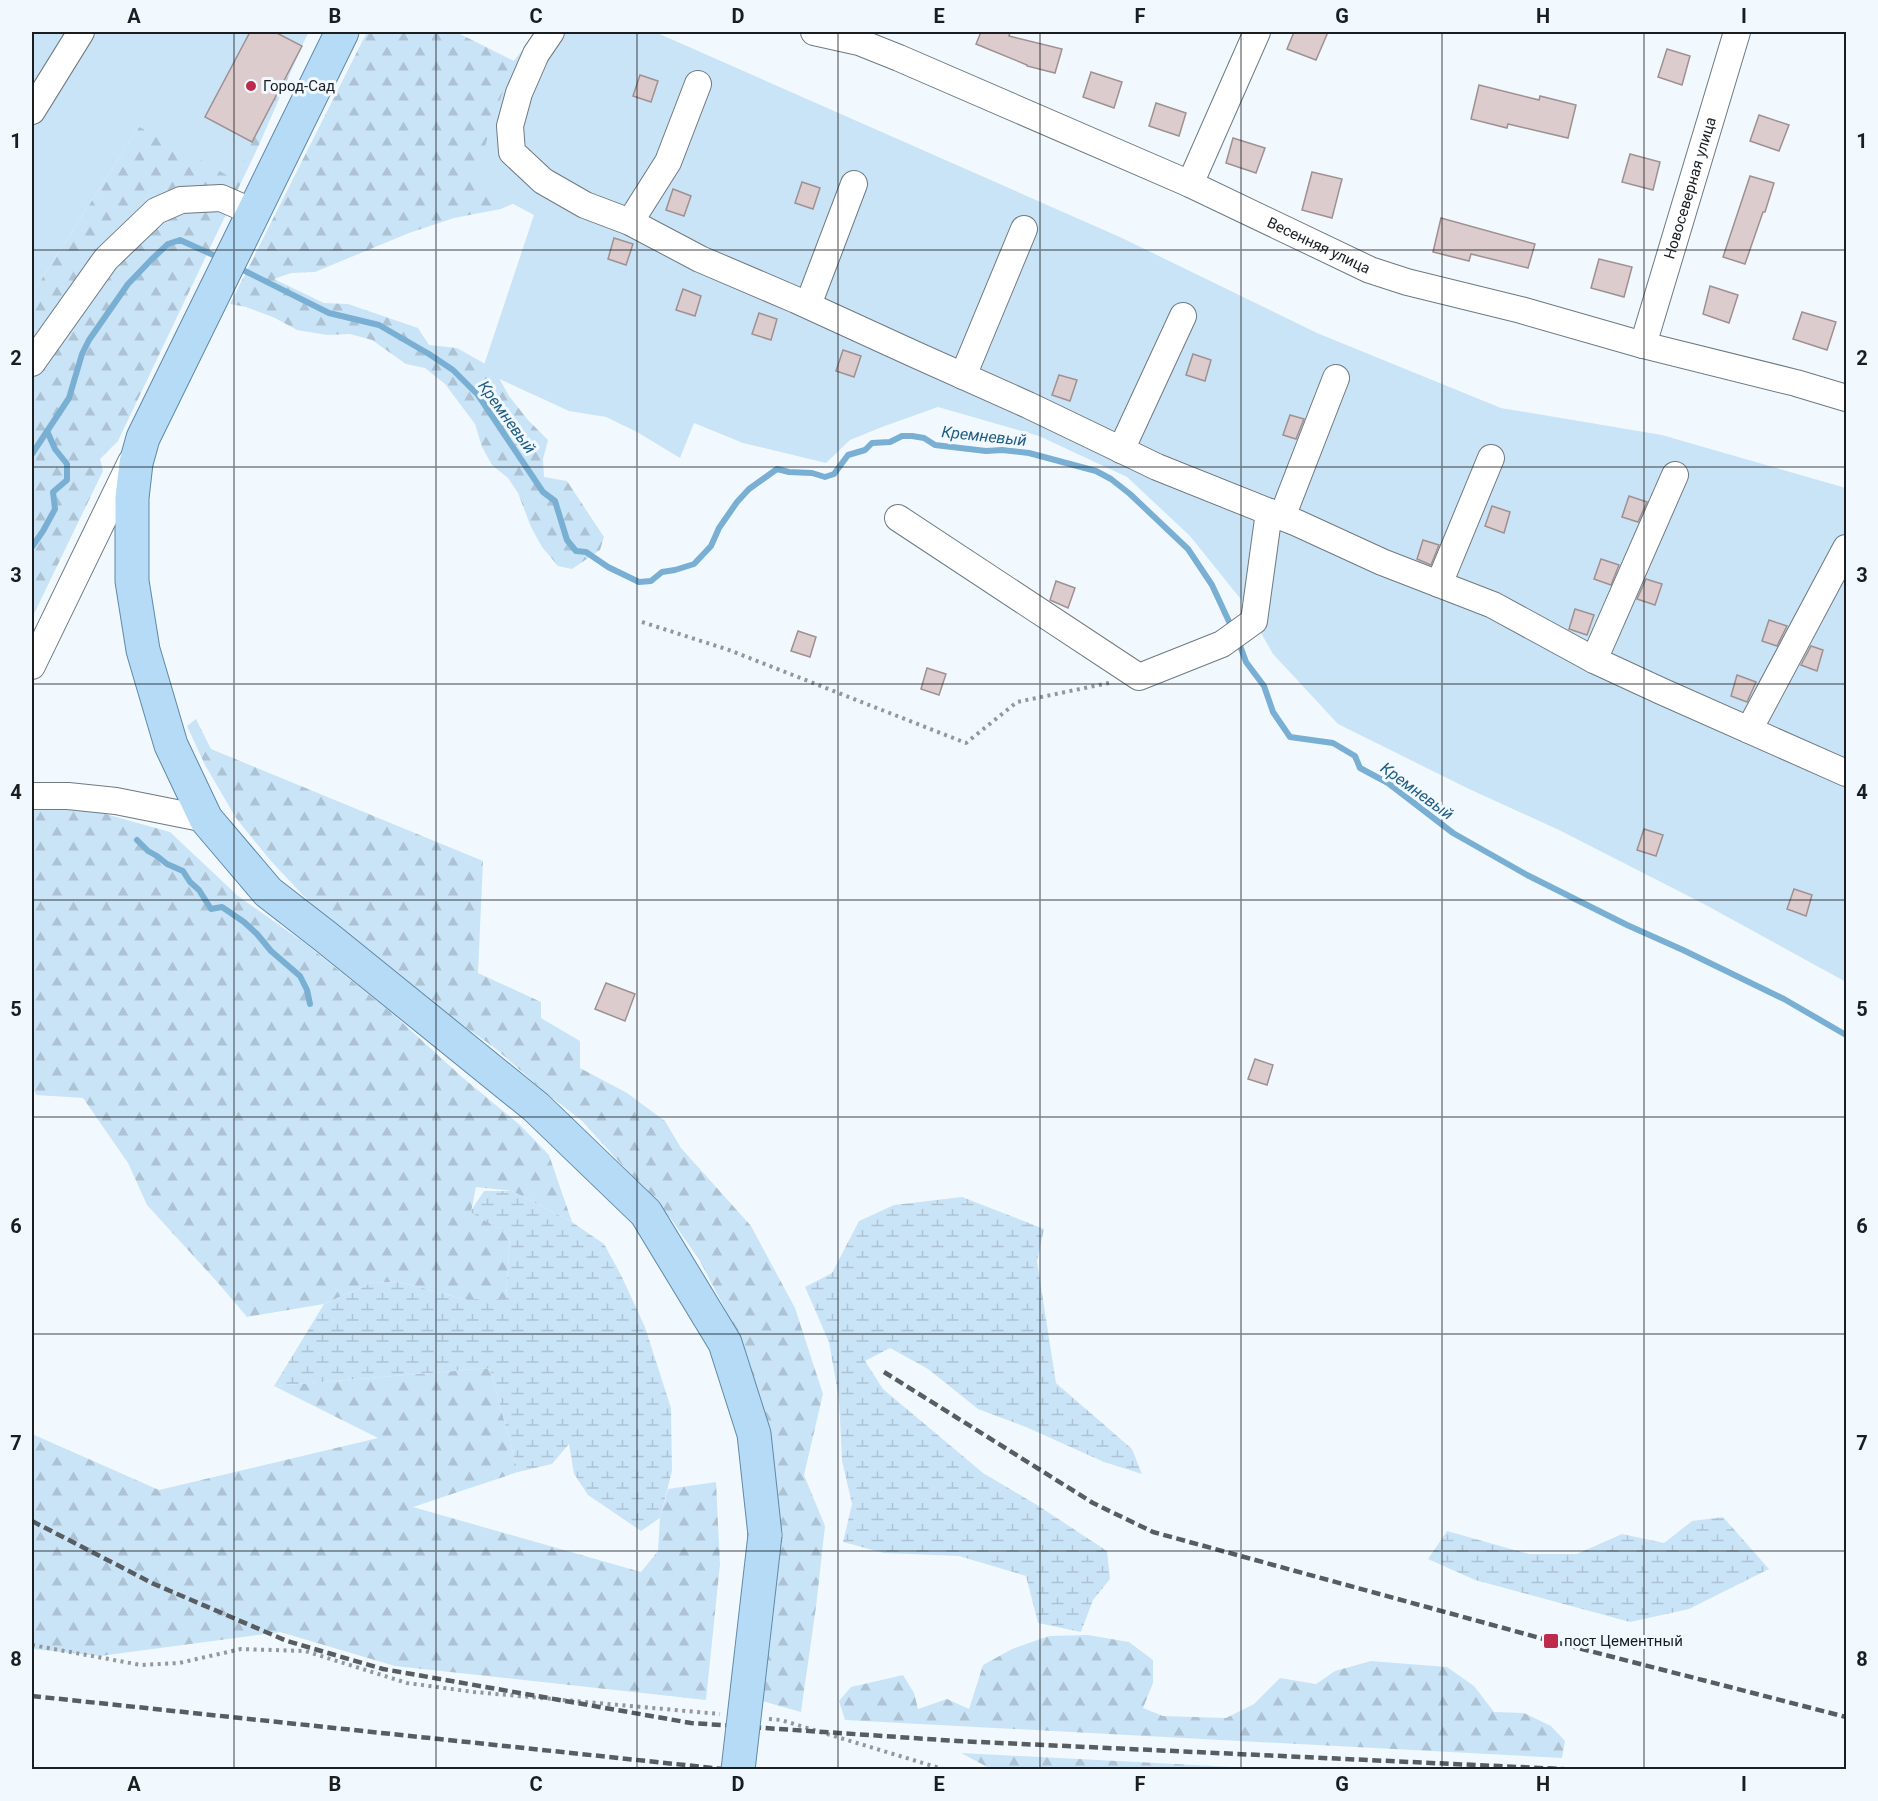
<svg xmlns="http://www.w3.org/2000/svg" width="1878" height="1801" font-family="Roboto,sans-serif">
<defs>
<pattern id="forest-firs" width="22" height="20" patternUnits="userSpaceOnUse" patternTransform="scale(1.5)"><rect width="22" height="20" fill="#cae4f7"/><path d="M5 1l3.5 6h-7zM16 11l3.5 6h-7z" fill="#adc3d3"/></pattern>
<pattern id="wetland-marsh" width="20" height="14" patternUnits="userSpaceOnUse" patternTransform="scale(1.5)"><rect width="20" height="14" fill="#cae4f7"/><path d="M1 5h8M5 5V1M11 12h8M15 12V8" fill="none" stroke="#adc3d3"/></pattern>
</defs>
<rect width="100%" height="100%" fill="#f1f9ff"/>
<g fill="url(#forest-firs)">
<polygon points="367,32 456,32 524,66 526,198 501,209 454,218 409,233 315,272 291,273 274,279 324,303 348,304 418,328 429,345 457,348 494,369 509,396 528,420 548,440 543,459 544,477 567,481 604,537 600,550 572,569 558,566 542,547 531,527 518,493 508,478 492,465 482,447 475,424 445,384 425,368 406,364 372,340 350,334 327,335 297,330 275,318 246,307 230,304"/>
<polygon points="302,46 259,145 118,441 100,459 103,471 32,618 32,294 139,127"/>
<polygon points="196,719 211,749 483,861 478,973 541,1002 541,1018 580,1041 580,1068 627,1093 665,1121 681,1148 751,1226 795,1308 823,1394 804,1475 825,1526 816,1607 801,1712 755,1699 766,1610 739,1336 700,1261 671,1219 582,1121 545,1092 495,1048 448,1015 360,948 314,907 270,860 236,818 205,765 187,726"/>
<polygon points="84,808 170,832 238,896 306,944 394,1015 462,1077 520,1125 549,1155 572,1222 512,1191 476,1187 471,1212 510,1235 506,1299 463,1299 400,1282 371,1283 324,1304 247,1317 219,1284 147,1205 128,1163 83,1098 36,1095 32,1085 32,810"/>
<polygon points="490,1368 518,1472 413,1507 641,1572 658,1551 660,1518 668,1489 716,1482 720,1564 706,1700 395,1666 280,1632 100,1656 32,1649 32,1434 159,1490 378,1438 274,1386"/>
<polygon points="1088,1635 1129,1642 1153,1660 1153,1683 1143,1708 1163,1716 1226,1718 1254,1704 1280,1678 1316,1684 1335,1671 1371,1661 1447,1667 1474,1686 1494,1712 1524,1713 1551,1726 1565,1741 1562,1758 845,1720 839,1701 851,1687 903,1675 914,1693 918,1709 947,1699 969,1709 983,1665 1012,1649 1049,1636"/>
<polygon points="961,1753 1273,1769 991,1769"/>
</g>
<g fill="url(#wetland-marsh)">
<polygon points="484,1191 512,1191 572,1222 604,1244 621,1275 645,1327 671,1408 672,1471 660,1518 641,1531 588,1495 574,1474 569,1444 552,1464 518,1472 490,1368 274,1386 324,1304 371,1283 400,1282 463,1299 506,1299 510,1235 470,1212"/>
<polygon points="962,1197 1044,1229 1037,1261 1056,1383 1132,1449 1142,1474 1104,1462 1026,1427 978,1409 928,1369 890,1348 865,1361 883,1389 983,1473 1037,1505 1107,1551 1110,1579 1093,1600 1081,1632 1038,1623 1026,1576 959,1556 884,1553 843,1542 852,1504 842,1461 839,1399 829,1342 805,1287 832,1273 859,1221 894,1205"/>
<polygon points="1723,1517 1769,1569 1689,1609 1630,1622 1475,1580 1428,1559 1447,1531 1529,1554 1577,1554 1622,1534 1664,1543 1692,1521"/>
</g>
<g fill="#cae4f7">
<polygon points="32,32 309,32 233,179 169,141 139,127 32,294"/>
<polygon points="537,32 655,32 1122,238 1317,333 1501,408 1662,435 1846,488 1846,982 1702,903 1559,830 1469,789 1338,724 1273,654 1243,602 1190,536 1127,477 1039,436 938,407 882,427 850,440 826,463 743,443 694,423 680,458 637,432 606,417 569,411 482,371 534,215 473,183 512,63"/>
</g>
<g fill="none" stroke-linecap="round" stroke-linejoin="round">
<g stroke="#7aafd4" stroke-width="6">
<polyline points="237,267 329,313 379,325 429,354 453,370 478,395 543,492 555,501 567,540 576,551 586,552 608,567 639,582 651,581 662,572 675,570 694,564 711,546 719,528 737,502 749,489 777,469 789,472 812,473 825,477 834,474 848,455 865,450 872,443 890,442 902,436 912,436 924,438 935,445 986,451 1002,450 1029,453 1096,471 1111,479 1130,494 1188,549 1212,585 1232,628"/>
<polyline points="32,454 69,398 82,354 89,340 128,284 151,260 168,244 180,240 220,258"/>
<polyline points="32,547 43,531 55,509 53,492 67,480 67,464 55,449 47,431"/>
<polyline points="1238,640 1246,662 1264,686 1273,712 1290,737 1333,743 1355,756 1360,768 1388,783 1453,833 1527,875 1627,925 1683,950 1784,999 1846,1035"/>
<polyline points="137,840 148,851 157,856 167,864 183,871 190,882 199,890 211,909 222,907 244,922 257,934 271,951 300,976 307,990 310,1004"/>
</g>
</g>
<g fill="#ddcccd" stroke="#9f9091" stroke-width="1.5">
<polygon points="250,32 275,32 302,46 252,142 205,117"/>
<polygon points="981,32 1010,32 1009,36 1062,49 1055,73 1027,66 1027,65 976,44"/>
<polygon points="1294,32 1328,32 1316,60 1287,49"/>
<polygon points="1667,49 1690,56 1682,85 1658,77"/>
<polygon points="1091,72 1122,82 1114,108 1083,97"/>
<polygon points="640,75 658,81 651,102 633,96"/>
<polygon points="1479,85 1539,100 1540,96 1576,105 1568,138 1508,124 1507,128 1471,119"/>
<polygon points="1156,103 1186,113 1179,136 1149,126"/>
<polygon points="1759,115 1789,125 1779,151 1750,141"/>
<polygon points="1233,138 1265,148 1256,173 1226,163"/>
<polygon points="1630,154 1660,162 1653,190 1622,182"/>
<polygon points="1312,172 1342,179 1332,218 1302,210"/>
<polygon points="1750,176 1774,183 1765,212 1763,212 1745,264 1723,257"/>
<polygon points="802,182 820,188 813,209 795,203"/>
<polygon points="673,189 691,196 684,216 666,210"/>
<polygon points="1441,218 1535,244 1528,268 1471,254 1469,261 1433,252"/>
<polygon points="614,238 633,244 626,265 608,259"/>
<polygon points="1599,259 1632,267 1624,297 1591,288"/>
<polygon points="1710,286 1738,295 1729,323 1703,314"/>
<polygon points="683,289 701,296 695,316 676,310"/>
<polygon points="1802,312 1836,322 1827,350 1793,339"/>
<polygon points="759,313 777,319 771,340 752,334"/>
<polygon points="843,350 861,356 854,377 836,371"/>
<polygon points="1193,354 1211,360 1205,381 1186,375"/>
<polygon points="1059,375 1077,380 1070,401 1052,395"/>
<polygon points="1290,415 1304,419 1296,439 1283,435"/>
<polygon points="1629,496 1647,502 1638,522 1622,517"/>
<polygon points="1492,506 1510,512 1504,533 1485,526"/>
<polygon points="1423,540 1439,545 1431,565 1417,559"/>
<polygon points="1601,559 1619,565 1611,585 1594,579"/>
<polygon points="1646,579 1662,584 1655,605 1637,599"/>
<polygon points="1056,581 1075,588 1068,608 1050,600"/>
<polygon points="1575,609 1594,615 1587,635 1569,629"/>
<polygon points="1769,620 1787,626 1777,646 1762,641"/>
<polygon points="798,631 816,637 810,657 791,651"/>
<polygon points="1811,646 1823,650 1817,671 1801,665"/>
<polygon points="927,668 946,674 939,695 921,689"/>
<polygon points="1737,675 1756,682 1747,702 1731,696"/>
<polygon points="1644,829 1663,835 1656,856 1637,850"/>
<polygon points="1794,889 1812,895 1806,916 1787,909"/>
<polygon points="606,983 635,994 625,1021 595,1009"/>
<polygon points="1255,1059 1273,1065 1267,1085 1248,1079"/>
</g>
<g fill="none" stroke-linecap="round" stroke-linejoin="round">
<g stroke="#6e7981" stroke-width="28">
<g id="minor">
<polyline points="551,32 536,54 519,93 510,126 512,152 543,181 585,205 630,222 700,259 796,300 914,354 1028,405 1157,467 1297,523 1382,562 1493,605 1594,660 1661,691 1846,773"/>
<path id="s1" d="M814 32 859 42 899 58 1190 184 1370 270 1407 282 1521 310 1643 345 1796 383 1846 398"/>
<polyline points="32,111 81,32"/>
<polyline points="1190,184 1257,32"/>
<polyline points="630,222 668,162 698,84"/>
<polyline points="808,305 854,184"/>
<path id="s2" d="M1643 345 1737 32"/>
<polyline points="32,363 106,259 156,211 181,200 221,198 253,212"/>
<polyline points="963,376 1024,229"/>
<polyline points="1121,450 1183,316"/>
<polyline points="1282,517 1336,378"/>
<polyline points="898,518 1139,677 1222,644 1254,621 1269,512"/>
<polyline points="1439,584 1491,458"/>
<polyline points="1594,660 1675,475"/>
<polyline points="32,666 131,462"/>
<polyline points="1749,730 1846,548"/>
<polyline points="32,796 68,796 116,801 206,819"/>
</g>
</g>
<g stroke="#5f89a8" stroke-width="35">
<polyline id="major" points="342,32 143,438 136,463 132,498 132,581 143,650 171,745 206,819 268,892 326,937 536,1107 646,1213 725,1343 754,1434 765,1535"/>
</g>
<g stroke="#92989d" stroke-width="4" stroke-dasharray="3 4.5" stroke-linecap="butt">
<polyline points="642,622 729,650 966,743 1017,702 1109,683"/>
<polyline points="32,1645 141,1665 179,1663 241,1649 305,1651 407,1683 474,1692 720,1714"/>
<polyline points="769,1719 781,1720 946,1770"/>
</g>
<use href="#minor" stroke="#fff" stroke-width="26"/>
<use href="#major" stroke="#b5dbf6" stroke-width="33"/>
<g stroke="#585d61" stroke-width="4.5" stroke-dasharray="9 4.5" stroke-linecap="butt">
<polyline points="884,1372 1093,1503 1153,1532 1551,1641 1846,1717"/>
<polyline points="32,1521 154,1584 287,1641 383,1669 691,1723 957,1741 1583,1770"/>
<polyline points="32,1696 732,1770"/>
</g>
<g stroke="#5f89a8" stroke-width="35" stroke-linecap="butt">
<polyline id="major-bridge" points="738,1770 765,1535"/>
</g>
<use href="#major-bridge" stroke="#b5dbf6" stroke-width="33"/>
</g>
<path fill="none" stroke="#1a1e21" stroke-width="1.5" stroke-opacity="0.55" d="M234 32V1770M436 32V1770M637 32V1770M838 32V1770M1040 32V1770M1241 32V1770M1442 32V1770M1644 32V1770M32 250H1846M32 467H1846M32 684H1846M32 900H1846M32 1117H1846M32 1334H1846M32 1551H1846"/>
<g fill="#bc2b4b" stroke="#f1f9ff" stroke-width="2">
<circle cx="251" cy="86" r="6"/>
<rect x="1543" y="1633" width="16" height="16" rx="3"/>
</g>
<g text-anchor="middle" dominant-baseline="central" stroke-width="6" stroke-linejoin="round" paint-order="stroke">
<g font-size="15" fill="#1a1e21" stroke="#f1f9ff" text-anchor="start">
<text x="263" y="86">Город-Сад</text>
<text x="1564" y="1641">пост Цементный</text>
</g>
<g font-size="15" fill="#1a1e21" stroke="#f1f9ff">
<text stroke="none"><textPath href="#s2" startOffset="164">Новосеверная улица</textPath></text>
<text stroke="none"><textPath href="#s1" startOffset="549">Весенняя улица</textPath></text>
</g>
<g font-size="16" font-style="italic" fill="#215d82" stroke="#f1f9ff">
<text transform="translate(507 417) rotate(54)">Кремневый</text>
<text transform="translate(984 436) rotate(6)">Кремневый</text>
<text transform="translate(1417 791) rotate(36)">Кремневый</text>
</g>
</g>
<rect width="1878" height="1801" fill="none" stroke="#f1f9ff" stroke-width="66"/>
<rect x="33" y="33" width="1812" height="1735" fill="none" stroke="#1a1e21" stroke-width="2"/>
<g font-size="20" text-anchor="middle" font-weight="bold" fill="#1a1e21">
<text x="134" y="23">A</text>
<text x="335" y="23">B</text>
<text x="536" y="23">C</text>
<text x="738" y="23">D</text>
<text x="939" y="23">E</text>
<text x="1140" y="23">F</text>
<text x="1342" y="23">G</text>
<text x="1543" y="23">H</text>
<text x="1744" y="23">I</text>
<text x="16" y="148">1</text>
<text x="1862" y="148">1</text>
<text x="16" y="365">2</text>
<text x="1862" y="365">2</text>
<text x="16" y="582">3</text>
<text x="1862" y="582">3</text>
<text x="16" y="799">4</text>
<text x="1862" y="799">4</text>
<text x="16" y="1016">5</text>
<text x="1862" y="1016">5</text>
<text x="16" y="1233">6</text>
<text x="1862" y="1233">6</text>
<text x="16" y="1450">7</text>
<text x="1862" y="1450">7</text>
<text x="16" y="1666">8</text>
<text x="1862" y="1666">8</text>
<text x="134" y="1791">A</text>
<text x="335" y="1791">B</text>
<text x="536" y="1791">C</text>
<text x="738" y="1791">D</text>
<text x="939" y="1791">E</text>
<text x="1140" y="1791">F</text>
<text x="1342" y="1791">G</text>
<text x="1543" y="1791">H</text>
<text x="1744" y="1791">I</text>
</g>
</svg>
